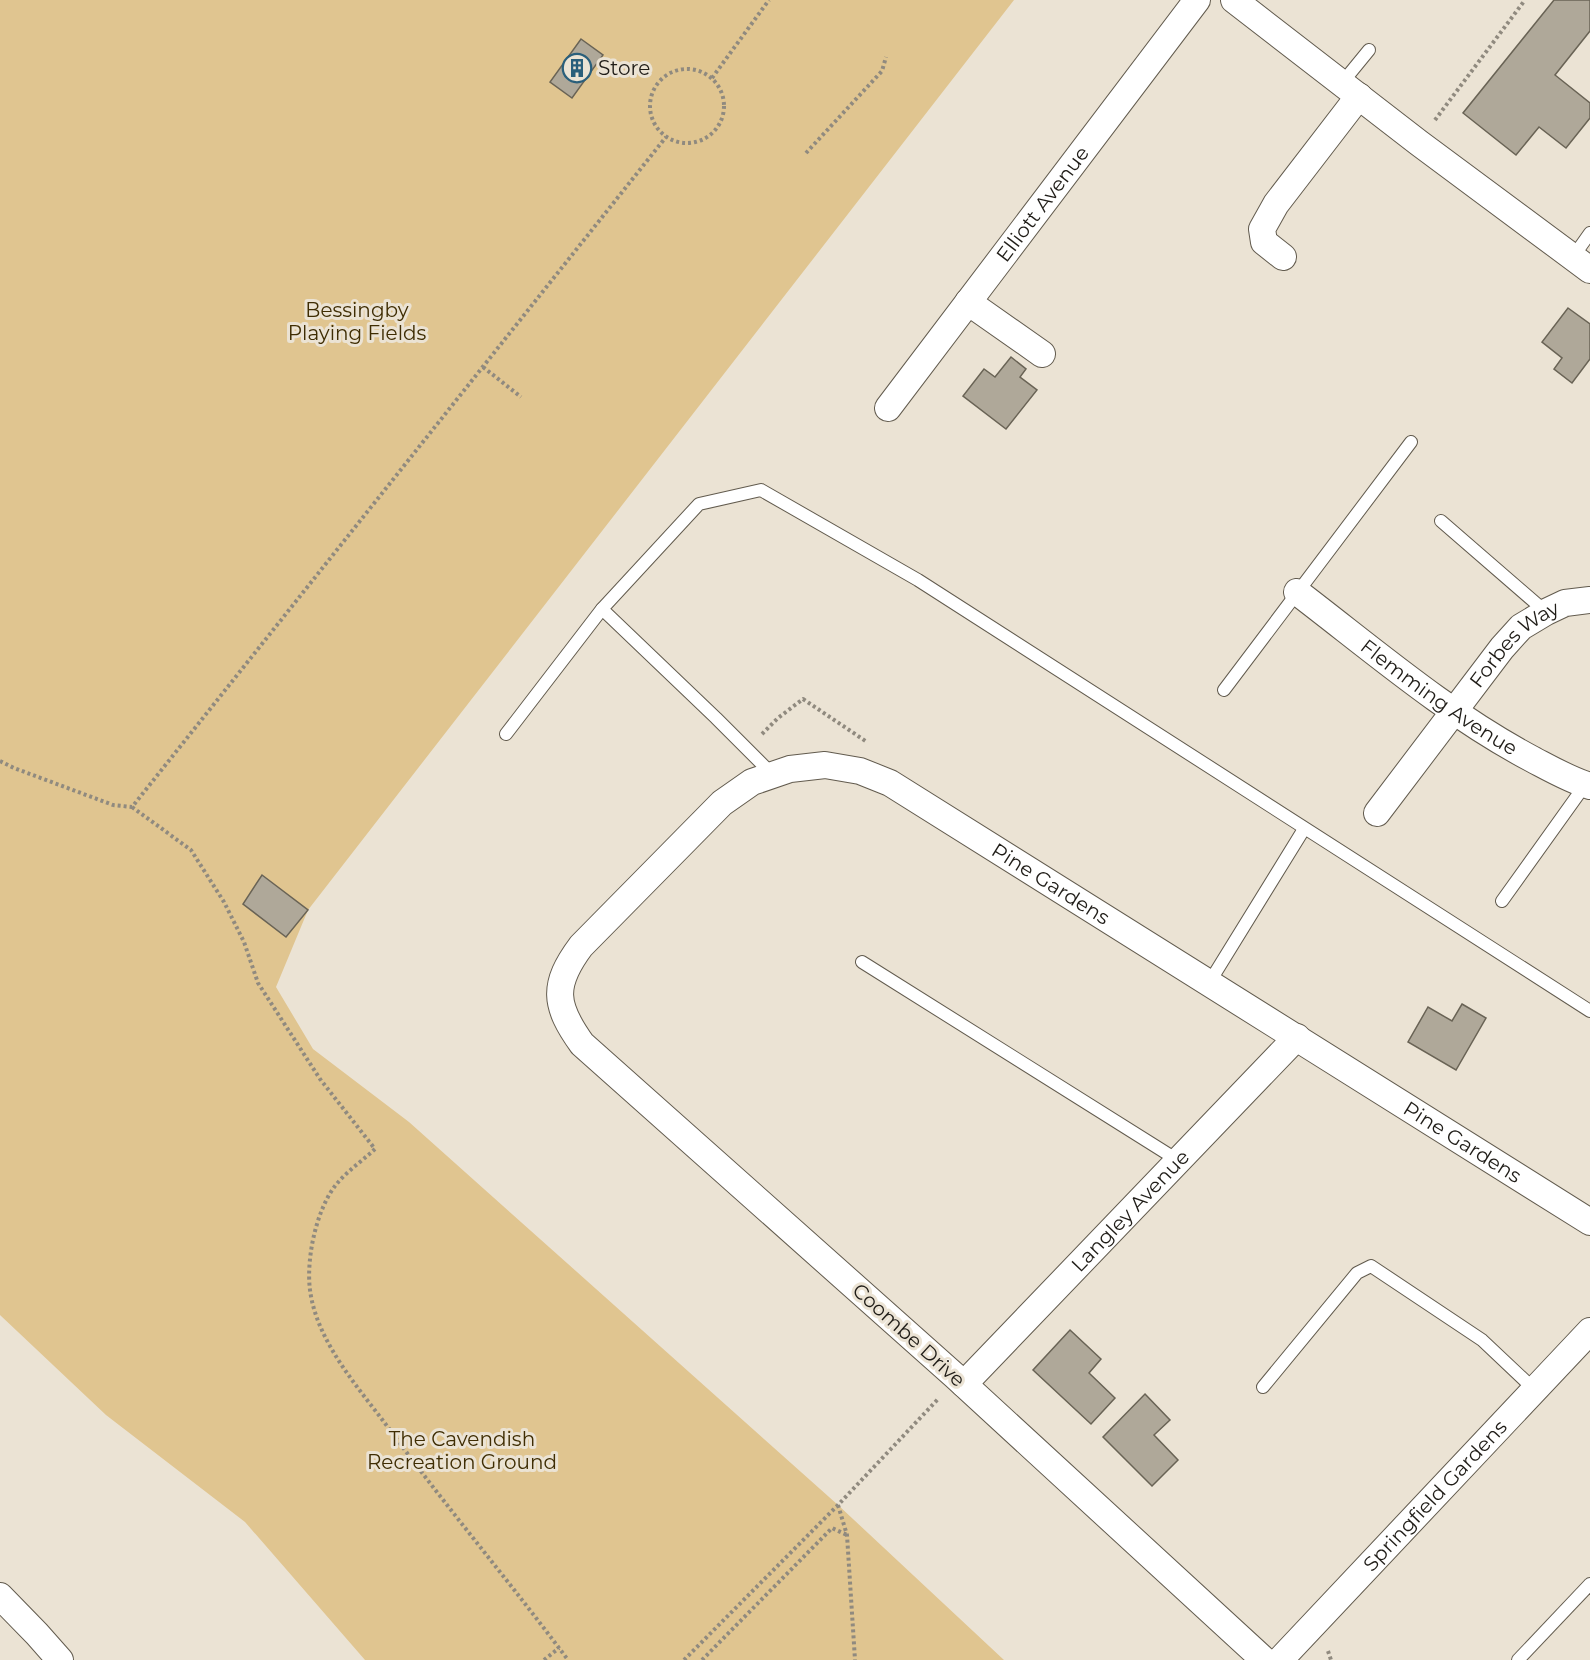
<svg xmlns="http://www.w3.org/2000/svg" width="1590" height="1660" font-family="Montserrat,sans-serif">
<rect width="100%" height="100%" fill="#ebe3d4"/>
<polygon fill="#e0c590" points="0,0 1014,0 308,910 276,987 313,1049 409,1122 838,1505 1004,1660 365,1660 245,1522 106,1415 0,1315"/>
<g fill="#afa899" stroke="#696355" stroke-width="1.5">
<polygon points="1554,0 1590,0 1590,31 1555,75 1590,103 1590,118 1566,148 1539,127 1516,155 1463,113"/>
<polygon points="581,39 603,55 572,98 550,82"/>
<polygon points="1568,308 1590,324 1590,359 1572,383 1554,369 1562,358 1542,342"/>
<polygon points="1011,357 1026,369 1020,377 1037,390 1006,429 963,396 984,369 995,377"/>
<polygon points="262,875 308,910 286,937 243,904"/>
<polygon points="1462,1004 1486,1018 1456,1070 1408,1042 1428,1007 1452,1021"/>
<polygon points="1070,1330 1101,1359 1089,1373 1115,1398 1091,1424 1033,1370"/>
<polygon points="1145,1394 1170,1420 1154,1435 1178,1460 1152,1486 1103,1437"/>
</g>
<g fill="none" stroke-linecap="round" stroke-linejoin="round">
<g stroke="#625b4e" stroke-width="14">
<g id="service">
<polyline points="1342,83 1369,50"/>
<polyline points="1573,257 1590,233"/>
<polyline points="1441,521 1546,612"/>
<polyline points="1224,690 1411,442"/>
<polyline points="506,734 602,609"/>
<polyline points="773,775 716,718 602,609 699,504 761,490 918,580 1590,1011"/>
<polyline points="1502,901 1585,785"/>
<polyline points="862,962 1179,1161"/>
<polyline points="1209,983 1304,829"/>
<polyline points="1263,1387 1357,1273 1371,1266 1482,1340 1535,1390"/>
<polyline points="1518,1660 1590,1584"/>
</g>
</g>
<g stroke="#625b4e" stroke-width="28">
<g id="minor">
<polyline points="1234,0 1419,143 1590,270"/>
<polyline points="1283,257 1264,242 1262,229 1276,204 1359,96"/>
<polyline points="968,302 1042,354"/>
<path id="s1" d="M888 408 1197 0"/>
<path id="s2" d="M1297 592C1373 650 1447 714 1532 759 1551 769 1570 780 1590 786"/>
<path id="s3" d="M1377 813 1502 648 1521 627 1546 612 1565 603 1590 600"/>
<path id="s4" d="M964 1384 1297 1037"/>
<polyline points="0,1596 37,1634 60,1660"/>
<path id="s5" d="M1264 1660 955 1376 582 1044C554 1005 552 985 581 946L722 803 752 782 790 769 825 765 860 771 890 783 1590 1222"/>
<path id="s6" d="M1280 1660 1590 1331"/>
</g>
</g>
<g stroke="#908a7f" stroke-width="4" stroke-dasharray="3 3" stroke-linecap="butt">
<circle cx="687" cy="106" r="37"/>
<polyline points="712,78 769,0"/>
<polyline points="1435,120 1525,0"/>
<polyline points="806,153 882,71 886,57"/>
<polyline points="483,367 521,397"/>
<polyline points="762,734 778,718 803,699 867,742"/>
<polyline points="0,761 14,768 113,805 132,807 666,137"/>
<path d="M132 807 191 850 224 902 244 942 258 983 320 1079 375 1149C362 1161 346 1172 335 1186 316 1211 306 1259 310 1290 317 1343 359 1388 390 1430 447 1508 510 1582 568 1660"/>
<polyline points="838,1505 847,1535 855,1660"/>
<polyline points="1328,1651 1331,1660"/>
<polyline points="544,1660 559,1648"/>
<polyline points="684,1660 838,1505 939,1398"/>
<polyline points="702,1660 832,1528 847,1535"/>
</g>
<use href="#service" stroke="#fff" stroke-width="12"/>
<use href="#minor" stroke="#fff" stroke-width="26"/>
</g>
<defs>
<g id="building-ring" transform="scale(1.5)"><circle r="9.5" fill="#ebe3d4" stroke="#2a5f7b" stroke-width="1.5"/><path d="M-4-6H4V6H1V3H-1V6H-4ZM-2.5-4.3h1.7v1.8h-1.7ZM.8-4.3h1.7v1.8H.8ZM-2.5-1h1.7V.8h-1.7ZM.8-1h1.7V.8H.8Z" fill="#2a5f7b"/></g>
</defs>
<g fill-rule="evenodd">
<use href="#building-ring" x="577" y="68"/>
</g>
<g text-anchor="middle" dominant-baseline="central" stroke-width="6" stroke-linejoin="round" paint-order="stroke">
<g font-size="20" fill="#1f1c17" stroke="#ebe3d4" text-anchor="start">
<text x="598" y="68">Store</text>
</g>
<g font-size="20" fill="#1f1c17" stroke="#ebe3d4">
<text stroke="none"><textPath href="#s1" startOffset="256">Elliott Avenue</textPath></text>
<text stroke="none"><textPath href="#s3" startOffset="219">Forbes Way</textPath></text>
<text stroke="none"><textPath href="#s2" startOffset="177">Flemming Avenue</textPath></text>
<text stroke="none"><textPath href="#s5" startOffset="1598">Pine Gardens</textPath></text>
<text stroke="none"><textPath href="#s5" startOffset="2084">Pine Gardens</textPath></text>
<text stroke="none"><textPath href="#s4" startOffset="240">Langley Avenue</textPath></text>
<text transform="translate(909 1335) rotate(42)">Coombe Drive</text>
<text stroke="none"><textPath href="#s6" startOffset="226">Springfield Gardens</textPath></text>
</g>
<g font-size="20" fill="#3f2d03" stroke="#ebe3d4">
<text x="357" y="310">Bessingby<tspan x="357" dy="23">Playing Fields</tspan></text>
<text x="462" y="1439">The Cavendish<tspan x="462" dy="23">Recreation Ground</tspan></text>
</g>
</g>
</svg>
